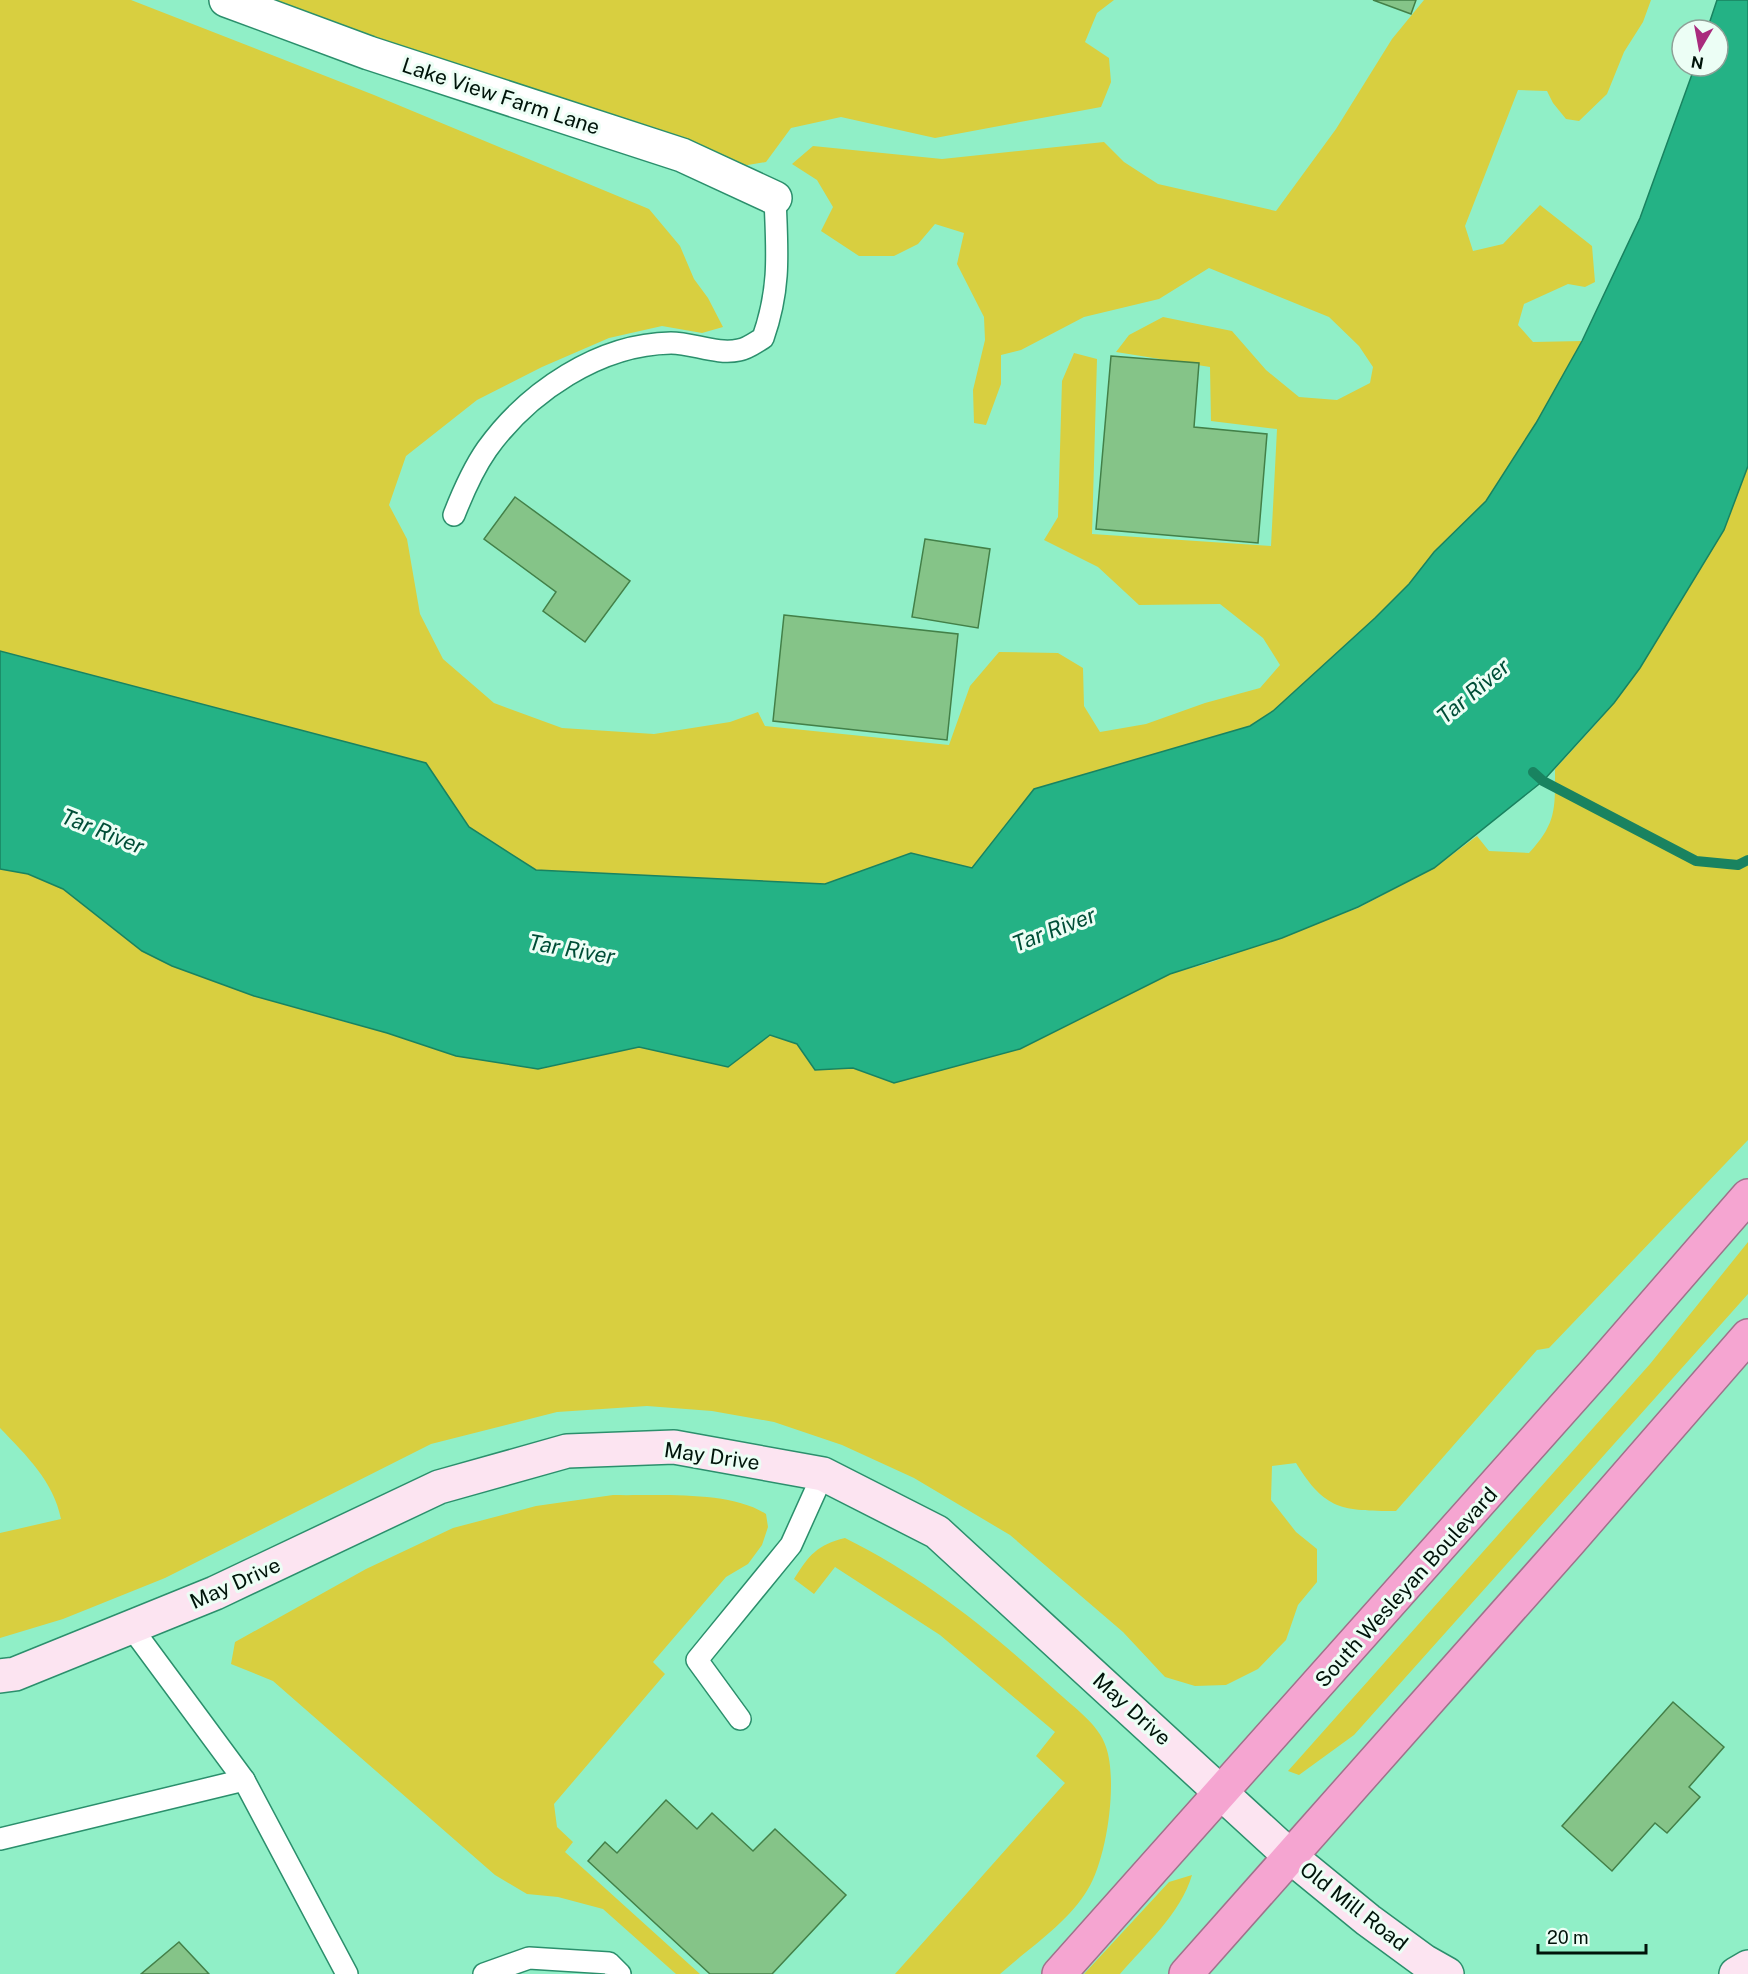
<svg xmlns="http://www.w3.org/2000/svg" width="1748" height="1974" font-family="'Public Sans',sans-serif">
<rect width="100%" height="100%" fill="#90efc7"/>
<g fill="#d8cf40">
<polygon points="0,0 131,0 374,95 649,209 680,246 694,279 708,298 723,327 702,333 662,326 609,338 542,367 477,400 406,456 389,505 407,539 420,614 443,659 494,703 562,728 654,734 730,722 758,712 765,726 949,745 970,686 999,652 1058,653 1083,668 1084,706 1100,732 1146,724 1205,703 1260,688 1280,665 1263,638 1220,604 1139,605 1098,567 1044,540 1058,517 1062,381 1074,353 1097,359 1092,534 1271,546 1277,429 1211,421 1210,367 1116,352 1129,335 1163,317 1232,331 1266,370 1299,397 1337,400 1370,383 1373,367 1359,346 1329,317 1209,268 1159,299 1084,317 1021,350 1001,355 1001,384 986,425 974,423 973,390 985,340 984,317 957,264 964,233 935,224 918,244 894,256 859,256 821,231 833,207 817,180 792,164 813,146 942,159 1104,142 1124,162 1158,184 1276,211 1336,129 1392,39 1424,0 1651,0 1643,22 1624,52 1607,94 1579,121 1566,119 1553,103 1547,91 1518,90 1465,226 1473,251 1503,244 1540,205 1592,246 1595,282 1585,287 1568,284 1524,304 1518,325 1533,342 1582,341 1536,423 1486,501 1434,552 1409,584 1375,618 1273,711 1250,726 1034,789 972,868 911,853 825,884 536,870 469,827 426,763 0,651"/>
<polygon points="270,0 1114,0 1097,13 1085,42 1109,58 1111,82 1101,107 935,138 841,117 791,128 766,162 736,167"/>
<path d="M1748 466V1140L1549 1348 1537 1350 1396 1511C1342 1511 1325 1510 1296 1463L1272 1466 1271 1500 1296 1532 1317 1549V1582L1298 1605 1286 1640 1258 1669 1226 1685 1195 1686 1165 1677 1123 1632 1010 1535 914 1478 842 1445 774 1422 712 1411 647 1406 557 1412 431 1444 165 1578 63 1619 0 1638V1533L61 1519C54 1482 26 1455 0 1428V869L28 874 63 889 142 951 172 966 254 996 349 1023 538 1069 639 1047 728 1067 770 1035 797 1044 815 1070 853 1068 894 1083 1020 1049 1170 974 1212 962 1358 908 1434 868 1477 836 1489 851 1529 853C1557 823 1555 808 1555 769L1597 723 1640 668 1724 530Z"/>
<polygon points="1748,1242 1748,1294 1354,1735 1299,1775 1288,1771 1650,1364"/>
<path d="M613 1495C657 1496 729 1490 766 1514L768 1527 762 1545 748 1564 726 1577 653 1662 665 1674 554 1804 557 1827 573 1842 565 1852 700 1974H676L603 1909 558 1897 527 1894 495 1875 273 1681 231 1664 235 1642 366 1569 453 1528 536 1506Z"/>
<path d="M845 1538C925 1578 989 1630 1055 1690 1072 1706 1099 1724 1106 1747 1118 1781 1107 1858 1088 1889 1068 1923 1029 1948 1000 1974H895L1065 1783 1036 1756 1055 1732 940 1635 835 1567 814 1594 794 1579C809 1555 817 1545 845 1538Z"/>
<path d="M1192 1875C1181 1913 1145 1945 1120 1974H1084L1169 1882Z"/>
</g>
<polygon fill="#24b285" stroke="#198360" stroke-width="1.5" points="1717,0 1748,0 1748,466 1724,530 1640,668 1614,703 1543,781 1434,868 1358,907 1282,938 1170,974 1020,1049 894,1083 853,1068 815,1070 797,1044 770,1035 728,1067 639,1047 538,1069 456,1056 387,1033 254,996 172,966 142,951 63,889 28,874 0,869 0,651 426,763 469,827 536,870 825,884 911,853 972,868 1034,789 1250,726 1273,711 1375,618 1409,584 1434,552 1486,501 1536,423 1582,341 1640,218 1695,66 1718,66 1718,30 1707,30"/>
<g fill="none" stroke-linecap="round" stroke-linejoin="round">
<polyline stroke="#198360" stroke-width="10" points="1533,772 1543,781 1696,861 1738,865 1748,860"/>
</g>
<g fill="#85c488" stroke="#438048" stroke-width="1.5">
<polygon points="1373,0 1416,0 1411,14"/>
<polygon points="1111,356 1199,363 1194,427 1267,434 1258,543 1096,529"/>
<polygon points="515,497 630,581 585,642 543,611 556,592 484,539"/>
<polygon points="925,539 990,549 978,628 912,617"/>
<polygon points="784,615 958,634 947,740 773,721"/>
<polygon points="1673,1702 1724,1747 1689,1787 1700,1797 1667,1833 1655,1823 1612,1871 1562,1826"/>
<polygon points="666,1800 697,1829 712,1813 753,1851 775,1829 846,1895 772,1974 710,1974 588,1861 605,1842 617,1853"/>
<polygon points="179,1942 209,1974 141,1974"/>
</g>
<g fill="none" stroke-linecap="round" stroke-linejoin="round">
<g stroke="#2b8f6c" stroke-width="24">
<g id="lane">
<path d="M454 515C463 492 473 469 487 449 528 392 599 344 671 343 693 343 717 355 739 350 747 349 756 342 763 338 781 287 777 250 775 198"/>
<polyline points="131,1627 244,1780 347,1974"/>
<polyline points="740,1719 697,1660 791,1545 823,1474"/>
<polyline points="0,1839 244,1780"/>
<polyline points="484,1974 529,1958 609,1963 620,1974"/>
</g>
</g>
<g stroke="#2b8f6c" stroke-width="36">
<polyline id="street" points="226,0 369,53 682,155 775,198"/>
</g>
<g stroke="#2b8f6c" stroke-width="36">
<g id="secondary">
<polyline points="0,1676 15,1674 215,1593 439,1487 567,1451 674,1447 823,1474 937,1532 1291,1857 1368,1920 1424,1961 1447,1974"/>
<polyline points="1736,1974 1748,1967"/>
</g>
</g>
<g stroke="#9f728b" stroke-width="36">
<g id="highway">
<polyline points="1059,1974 1597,1370 1748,1196"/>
<polyline points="1186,1974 1569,1542 1748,1336"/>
</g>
</g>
<use href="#lane" stroke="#fff" stroke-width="21"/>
<use href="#street" stroke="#fff" stroke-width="33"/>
<use href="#secondary" stroke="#fce4f1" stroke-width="33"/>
<use href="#highway" stroke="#f5a5d1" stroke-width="33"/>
</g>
<g text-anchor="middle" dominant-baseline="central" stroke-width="6" stroke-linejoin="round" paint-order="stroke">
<g font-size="21" fill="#00140a" stroke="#ecfef5">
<text transform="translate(501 96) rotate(18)">Lake View Farm Lane</text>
<text transform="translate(712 1456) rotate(8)">May Drive</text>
<text transform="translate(235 1583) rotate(-24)">May Drive</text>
<text transform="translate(1406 1587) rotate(-48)">South Wesleyan Boulevard</text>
<text transform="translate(1132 1709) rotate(42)">May Drive</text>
<text transform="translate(1354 1906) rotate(38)">Old Mill Road</text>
</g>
<g font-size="22" font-style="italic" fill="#004e37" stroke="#ecfef5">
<text transform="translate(1473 691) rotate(-40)">Tar River</text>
<text transform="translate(103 831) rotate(22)">Tar River</text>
<text transform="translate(1054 929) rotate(-21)">Tar River</text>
<text transform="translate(572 949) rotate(10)">Tar River</text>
</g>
</g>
<g transform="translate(1700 48) rotate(190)"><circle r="28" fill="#ecfef5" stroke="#8ea097" stroke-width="1.5"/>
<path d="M0-4.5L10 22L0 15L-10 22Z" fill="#a92b7d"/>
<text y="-9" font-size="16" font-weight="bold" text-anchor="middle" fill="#00140a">N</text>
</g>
<path d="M1538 1944v9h108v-9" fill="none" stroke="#00140a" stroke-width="3"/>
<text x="1547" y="1944" font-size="18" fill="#00140a" stroke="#ecfef5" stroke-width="4.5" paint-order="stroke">20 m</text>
</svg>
